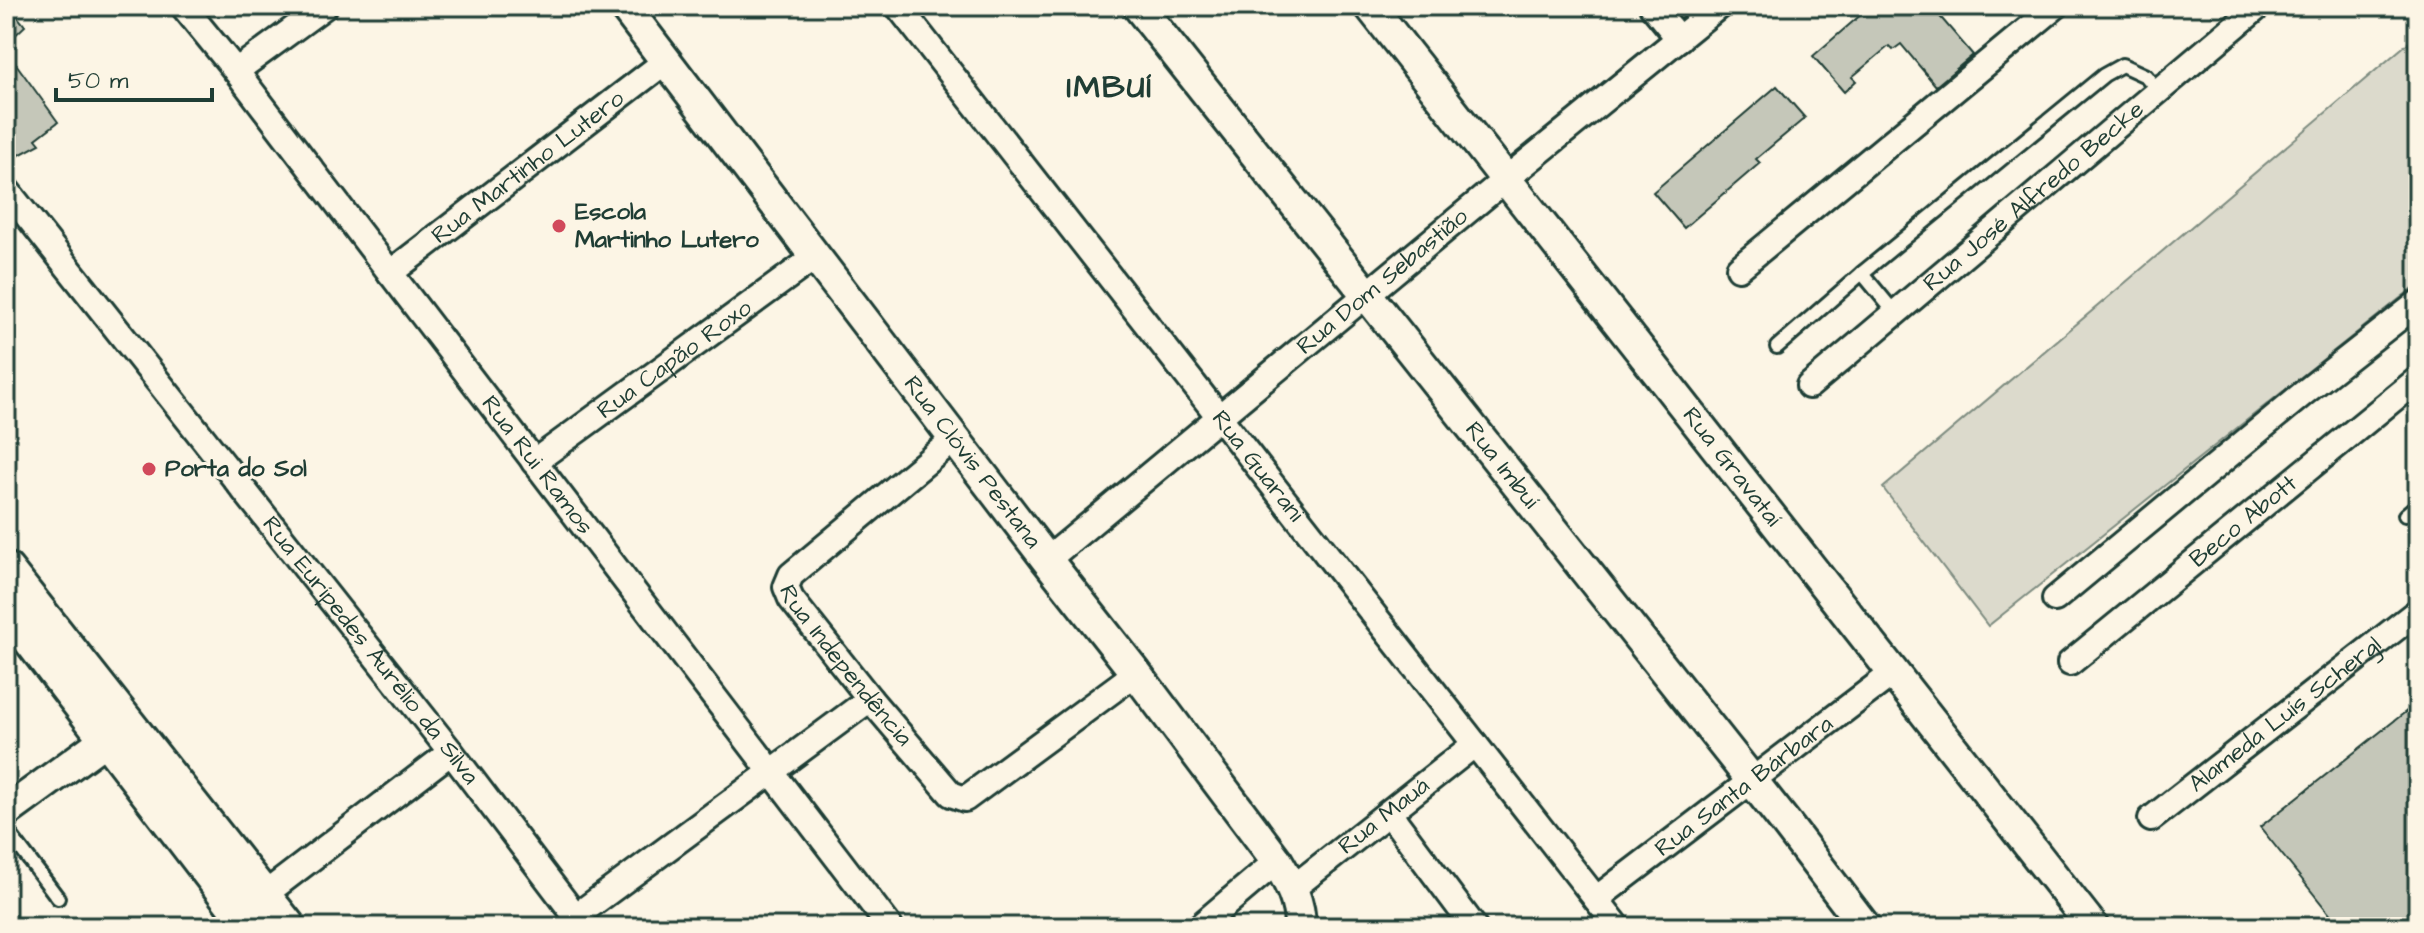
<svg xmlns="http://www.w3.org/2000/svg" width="2424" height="933" font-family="'Architects Daughter',sans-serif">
<rect width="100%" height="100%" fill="#fcf5e5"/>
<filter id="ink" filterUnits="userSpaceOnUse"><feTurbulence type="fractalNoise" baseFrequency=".0125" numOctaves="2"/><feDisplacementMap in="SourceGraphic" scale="16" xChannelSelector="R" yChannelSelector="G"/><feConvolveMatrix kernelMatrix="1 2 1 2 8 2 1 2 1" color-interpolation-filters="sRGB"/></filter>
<g filter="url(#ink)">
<polygon fill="#dcdacc" stroke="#7e8c80" stroke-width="2" points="2408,43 2418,68 2418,284 1988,626 1883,488"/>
<g fill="#c5c7b9" stroke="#1f3d34" stroke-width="2">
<polygon points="6,6 9,6 25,26 6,44"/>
<polygon points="1871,6 1931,6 1973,55 1936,86 1901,44 1893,50 1889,46 1852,77 1856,81 1844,92 1813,56"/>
<polygon points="6,50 58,122 36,139 40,144 6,162"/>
<polygon points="1777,86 1805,118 1756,159 1760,163 1684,228 1653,192"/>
<polygon points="2418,702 2418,927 2340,927 2260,827"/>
</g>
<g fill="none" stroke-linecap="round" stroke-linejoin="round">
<g stroke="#1f3d34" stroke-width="18">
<g id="service">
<polyline points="1895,313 1862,273 2104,75 2122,65 2146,76 2158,91"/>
<polyline points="1777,347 1862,273"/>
<polyline points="2405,515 2418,504"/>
<polyline points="6,829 58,898"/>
</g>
</g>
<g stroke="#1f3d34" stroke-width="30">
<g id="minor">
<path id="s1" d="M183 6 236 71 890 927"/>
<path id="s2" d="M898 6 1618 927"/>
<polyline points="1652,6 1679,39"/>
<polyline points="236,71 325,6"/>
<path id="s3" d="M6 189 451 752 584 927"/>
<polyline points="1739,268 2056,6"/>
<path id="s4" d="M390 273 666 61"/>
<path id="s5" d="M1809 386 2259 6"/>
<path id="s6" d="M954 439 791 575 786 587 791 599 870 699 951 794 965 799 1136 673"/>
<path id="s7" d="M534 462 815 257"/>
<path id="s8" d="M1047 560 1506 179 1719 6"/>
<polyline points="2055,599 2305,392 2418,303"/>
<path id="s9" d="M2070 663 2418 379"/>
<polyline points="1389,813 1474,927"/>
<path id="s10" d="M2151 819 2418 611"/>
<path id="s11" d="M1293 888 1475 744"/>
<path id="s12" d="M1596 899 1893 673"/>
<polyline points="576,916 870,699"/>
<polyline points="222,927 451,752"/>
<polyline points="1199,927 1277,861"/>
</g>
</g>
<g stroke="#1f3d34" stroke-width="36">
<g id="tertiary">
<path id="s13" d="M624 6 1047 560 1136 673 1277 861C1290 883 1300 902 1300 927"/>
<path id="s14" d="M1138 6 1784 821 1865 927"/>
<path id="s15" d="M1370 6 2093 927"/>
<polyline points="6,812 124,726"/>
</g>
</g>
<g stroke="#1f3d34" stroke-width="40">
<g id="secondary">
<polyline points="6,570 288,927"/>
<polyline points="18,623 251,927"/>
</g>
</g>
<use href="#service" stroke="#fcf5e5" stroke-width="12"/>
<use href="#minor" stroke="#fcf5e5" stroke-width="24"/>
<use href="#tertiary" stroke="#fcf5e5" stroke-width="30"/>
<use href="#secondary" stroke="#fcf5e5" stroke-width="34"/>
</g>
</g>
<g fill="#d1495b" stroke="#fcf5e5" stroke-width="3">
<circle cx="559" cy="226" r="8"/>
<circle cx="149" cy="469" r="8"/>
</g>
<g text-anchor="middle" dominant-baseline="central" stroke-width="6" stroke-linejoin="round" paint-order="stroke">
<g font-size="24" fill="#1f3d34" stroke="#fcf5e5">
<text stroke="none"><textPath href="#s4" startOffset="174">Rua Martinho Lutero</textPath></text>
<text stroke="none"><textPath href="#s5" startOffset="294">Rua José Alfredo Becke</textPath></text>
<text stroke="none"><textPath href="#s8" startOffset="436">Rua Dom Sebastião</textPath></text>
<text stroke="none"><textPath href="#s7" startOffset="174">Rua Capão Roxo</textPath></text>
<text stroke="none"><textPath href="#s13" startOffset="574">Rua Clóvis Pestana</textPath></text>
<text stroke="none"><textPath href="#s1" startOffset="580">Rua Rui Ramos</textPath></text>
<text stroke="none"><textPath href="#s14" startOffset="586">Rua Imbuí</textPath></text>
<text stroke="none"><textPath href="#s15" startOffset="586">Rua Gravataí</textPath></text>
<text stroke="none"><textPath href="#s2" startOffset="584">Rua Guarani</textPath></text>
<text stroke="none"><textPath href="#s9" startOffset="224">Beco Abott</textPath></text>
<text stroke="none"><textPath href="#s3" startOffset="588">Rua Eurípedes Aurélio da Silva</textPath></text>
<text stroke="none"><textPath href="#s6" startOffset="324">Rua Independência</textPath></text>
<text stroke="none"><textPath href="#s10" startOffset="170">Alameda Luís Schergl</textPath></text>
<text stroke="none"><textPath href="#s12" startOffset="186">Rua Santa Bárbara</textPath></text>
<text stroke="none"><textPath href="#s11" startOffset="116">Rua Mauá</textPath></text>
</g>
<g font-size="24" font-weight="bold" fill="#1f3d34" stroke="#fcf5e5" text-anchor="start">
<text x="575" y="212">Escola<tspan x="575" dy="28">Martinho Lutero</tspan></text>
<text x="165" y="469">Porta do Sol</text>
</g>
<g font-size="32" font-weight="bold" letter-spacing="2" fill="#1f3d34" stroke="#fcf5e5">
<text x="1110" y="87">IMBUÍ</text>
</g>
</g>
<rect width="2424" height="933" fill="none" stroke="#fcf5e5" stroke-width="32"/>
<rect x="16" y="16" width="2392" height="901" fill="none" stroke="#1f3d34" stroke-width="3" filter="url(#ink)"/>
<path d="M56 88v12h156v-12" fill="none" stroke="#1f3d34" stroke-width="4"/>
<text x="68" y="88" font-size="24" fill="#1f3d34" stroke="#fcf5e5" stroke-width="6" paint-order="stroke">50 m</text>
</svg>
